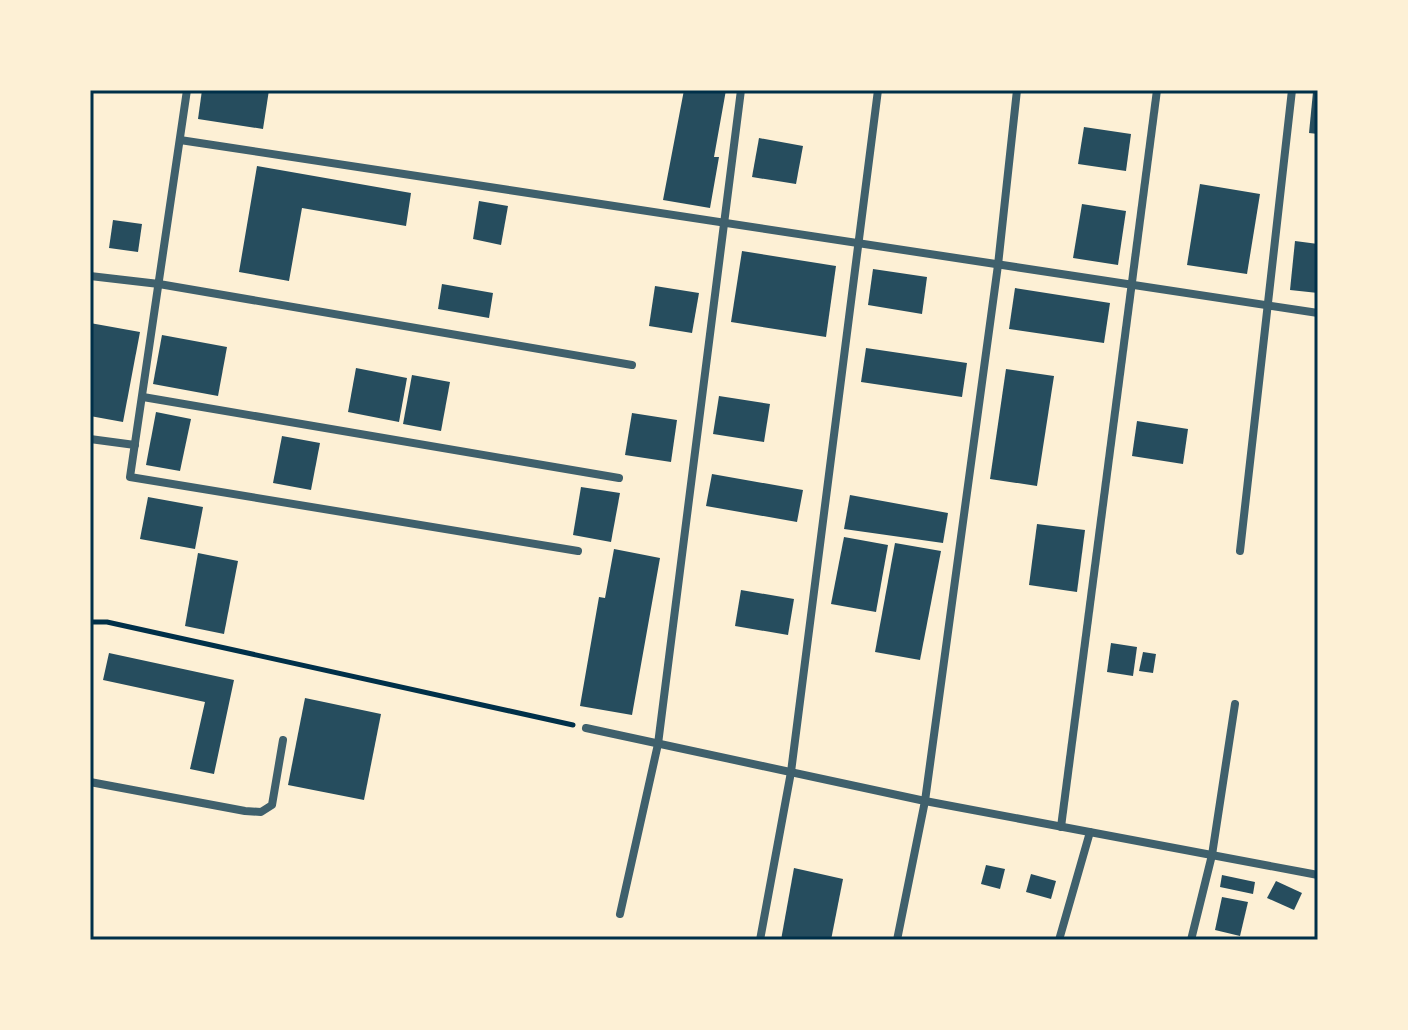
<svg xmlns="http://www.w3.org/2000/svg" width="1408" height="1030" font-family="'DM Sans',sans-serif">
<rect width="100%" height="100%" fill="#fdf0d5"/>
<g fill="#264d5e">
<polygon points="202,90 269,90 263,129 198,119"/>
<polygon points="684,90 726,90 714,157 719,157 710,208 663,200"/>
<polygon points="1313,92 1318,92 1318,134 1309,133"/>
<polygon points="1084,127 1131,134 1126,171 1078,164"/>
<polygon points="759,138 803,146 796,184 752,177"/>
<polygon points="257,166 411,193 406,226 302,208 289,281 239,272"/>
<polygon points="1200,184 1260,194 1247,274 1187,265"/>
<polygon points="479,201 508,206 501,245 473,239"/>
<polygon points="1082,204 1126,211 1118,265 1073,258"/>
<polygon points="113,220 142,224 138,252 109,248"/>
<polygon points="1295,241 1318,244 1318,293 1290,290"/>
<polygon points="742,251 836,266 826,337 731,322"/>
<polygon points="873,269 927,277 922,314 868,305"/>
<polygon points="442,284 493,293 489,318 438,309"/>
<polygon points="655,286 699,293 692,333 649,326"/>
<polygon points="1015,288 1110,303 1104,343 1009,329"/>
<polygon points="90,323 140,332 123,422 90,416"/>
<polygon points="162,335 227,347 218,396 153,384"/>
<polygon points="866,348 967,363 962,397 861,382"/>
<polygon points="356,368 407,378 399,422 348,412"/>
<polygon points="1006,369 1054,376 1037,486 990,479"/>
<polygon points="412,375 450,382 441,431 403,424"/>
<polygon points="719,396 770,404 764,442 713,434"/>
<polygon points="156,412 191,419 180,471 146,465"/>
<polygon points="632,413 677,420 671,462 625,455"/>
<polygon points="1137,421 1188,429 1183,464 1132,456"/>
<polygon points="282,436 320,443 311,490 273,483"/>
<polygon points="712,474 803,490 797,522 706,506"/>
<polygon points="581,487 620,493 611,542 573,535"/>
<polygon points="850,495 948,513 943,543 844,529"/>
<polygon points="148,497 203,507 195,549 140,539"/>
<polygon points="1037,524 1085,530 1077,592 1029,585"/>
<polygon points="844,537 888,545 876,612 831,604"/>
<polygon points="895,543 941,551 920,660 875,652"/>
<polygon points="614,549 660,558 632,715 580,706 599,597 605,598"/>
<polygon points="198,553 238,561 224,634 185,626"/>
<polygon points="741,590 794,599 788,635 735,626"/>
<polygon points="1111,643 1137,647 1133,676 1107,672"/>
<polygon points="1143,652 1156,654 1153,673 1139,671"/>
<polygon points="109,653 234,680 214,774 190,769 205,702 103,680"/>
<polygon points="305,698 381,714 364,800 288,785"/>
<polygon points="986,865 1005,869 1000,889 981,884"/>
<polygon points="794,868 843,879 831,940 781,940"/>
<polygon points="1031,874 1056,881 1051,899 1026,892"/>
<polygon points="1222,875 1255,882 1253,894 1220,887"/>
<polygon points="1276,881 1302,893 1294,910 1267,898"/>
<polygon points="1222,897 1248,902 1240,936 1215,930"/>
</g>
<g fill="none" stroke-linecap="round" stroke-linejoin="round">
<polyline stroke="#003049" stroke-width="5" points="90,622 107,622 573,725"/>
<g stroke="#3f606c" stroke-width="8">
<polyline points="187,90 130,477 578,551"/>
<polyline points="180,140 1318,313"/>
<polyline points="90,276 159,284 632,365"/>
<polyline points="143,397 619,478"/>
<polyline points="90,439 135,445"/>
<polyline points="1240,551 1292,90"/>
<polyline points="586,728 925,801 1318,875"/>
<polyline points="90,782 245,811 261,812 272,805 283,740"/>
<polyline points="1061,827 1157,90"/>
<polyline points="620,914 658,744 741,90"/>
<polyline points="760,940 791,772 878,90"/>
<polyline points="897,940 925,801 998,265 1017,90"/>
<polyline points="1059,940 1090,832"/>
<polyline points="1191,940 1212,855 1235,704"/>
</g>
</g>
<rect width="1408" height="1030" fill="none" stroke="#fdf0d5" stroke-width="184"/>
<rect x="92" y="92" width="1224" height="846" fill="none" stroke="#003049" stroke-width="3"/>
</svg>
